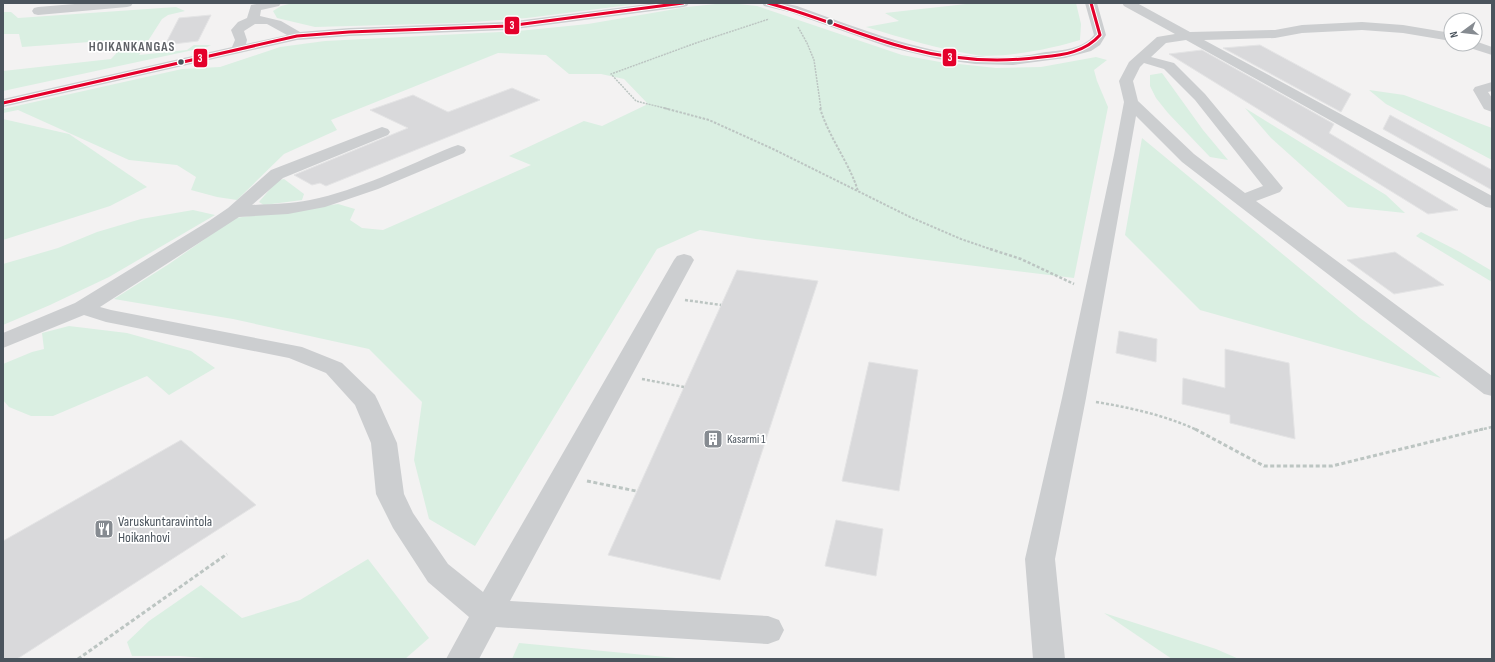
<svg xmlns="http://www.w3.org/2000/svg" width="1495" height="662" font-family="'Sofia Sans Condensed',sans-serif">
<rect width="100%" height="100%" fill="#f3f2f2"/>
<g fill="#daefe2">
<polygon points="293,3 645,3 527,18 459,23 315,27 277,18 273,11 281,6"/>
<path d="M975 3H1076L1081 24 1080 40C1055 48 1002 59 976 55 939 49 902 38 866 27L899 21 885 13Z"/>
<polygon points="716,4 738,4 757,6 902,55 940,62 996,68 1041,67 1096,57 1107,60 1094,70 1097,81 1108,107 1074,278 756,239 700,230 657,249 475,546 429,519 414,460 422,402 369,349 233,319 114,299 169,264 235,218 338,204 355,209 350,220 362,228 383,230 531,165 509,156 584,121 602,126 648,104 624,79 601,74 569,74 546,55 498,53 331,120 337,130 284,154 237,200 217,197 191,190 196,177 177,165 129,160 18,110 3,113 3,109 182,69 220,67 280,47 325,41 518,31 588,24 687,7"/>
<polygon points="176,7 185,11 168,15 162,19 139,55 187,50 194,45 211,45 207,47 3,91 3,71 111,59 126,43 117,40 22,47 19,34 3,34 3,12 11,12 18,18"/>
<polygon points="1162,73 1203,130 1228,160 1210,157 1168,113 1156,98 1150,86 1150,75"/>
<polygon points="1369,90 1404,95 1492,128 1492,160 1386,104"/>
<polygon points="1245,108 1386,195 1405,213 1348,207 1271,138"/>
<polygon points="3,119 69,134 147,187 110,206 3,240"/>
<polygon points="1142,138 1360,318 1441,378 1200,310 1125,235"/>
<polygon points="284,179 304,194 302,200 264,205 259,202 277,181"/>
<polygon points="193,210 215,215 109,277 50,305 3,325 3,264 58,248 97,232 141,219"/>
<polygon points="1421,232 1460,252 1492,271 1492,282 1416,236"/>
<polygon points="69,326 127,333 191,351 215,368 169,395 147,376 53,416 31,416 9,407 3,400 3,364 32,352 44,349 42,333"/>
<polygon points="368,559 429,638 405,659 217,659 180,656 132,656 127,642 149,621 201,585 242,618 300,600"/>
<polygon points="1104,613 1216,649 1239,659 1172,659"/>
<polygon points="519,643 687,659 512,659"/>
</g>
<g fill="#d9d9db" stroke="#e4e4e5">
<polygon points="211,15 198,41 165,45 179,18"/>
<polygon points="1260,45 1351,94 1341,112 1223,48"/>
<polygon points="1202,50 1334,124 1329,133 1458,210 1428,214 1169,54"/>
<polygon points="512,88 540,100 326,186 320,183 312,185 294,175 408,128 370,110 413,95 448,112"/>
<polygon points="1390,115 1492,170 1492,190 1383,129"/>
<polygon points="1395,252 1444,285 1394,294 1347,260"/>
<polygon points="737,270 818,281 720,580 608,555"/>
<polygon points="1119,331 1157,339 1156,362 1116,353"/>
<polygon points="1225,349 1289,363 1295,439 1230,423 1230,415 1182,404 1183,378 1225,388"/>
<polygon points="869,362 918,370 899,491 842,481"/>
<polygon points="181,440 256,505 17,659 3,659 3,541"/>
<polygon points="836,520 883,529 876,576 825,566"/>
</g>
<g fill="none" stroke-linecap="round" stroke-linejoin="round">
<g stroke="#bcc5c2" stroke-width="1.5" stroke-dasharray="2 1" stroke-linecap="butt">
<polyline points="798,27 807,43 814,60 821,109"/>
<polyline points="668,109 636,101 611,74 696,43 769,19"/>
</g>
<g stroke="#bcc5c2" stroke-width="2" stroke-dasharray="2.5 1.5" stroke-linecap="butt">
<polyline points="664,108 709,120 773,149 910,217 961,239 993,250"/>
<path d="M820 108C829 138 849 162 858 191"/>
</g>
<g stroke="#bcc5c2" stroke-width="2.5" stroke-dasharray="3 2" stroke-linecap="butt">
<polyline points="990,249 1021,259 1074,284"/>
<polyline points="685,300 721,305"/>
<polyline points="642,379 684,387"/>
<path d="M1096 402C1132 408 1164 415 1197 430"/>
<polyline points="1479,430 1492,427"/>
</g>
<g stroke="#bcc5c2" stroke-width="3" stroke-dasharray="4 2.5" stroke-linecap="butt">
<polyline points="1195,429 1264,466 1332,466 1483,429"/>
<polyline points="587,481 636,491"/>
<polyline points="78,659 227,554"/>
</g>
<g fill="#ccced0" fill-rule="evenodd">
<polygon points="87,3 133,3 131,6 127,7 38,15 34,14 32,11 34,8 38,7"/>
<path d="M261 3H281L279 6 261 10 260 16 281 21 300 32 349 28 508 22 656 3H689L687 6 683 7 508 30 349 36 297 40 3 107V99L232 47 235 40 231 30 238 22 247 18 251 5ZM255 24H267L287 35 246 44 247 40 244 31Z"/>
<path d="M762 3H783L797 6C867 31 938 61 1013 57 1024 56 1035 54 1046 52 1063 50 1083 49 1094 35L1085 3H1097L1106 35 1100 45 1091 51 1065 58 1013 65 975 64 938 59 888 47 789 12 764 6Z"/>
<path d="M1122 3H1137L1190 32 1275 30 1302 25 1362 22 1403 25 1451 33V41L1403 33 1362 30 1302 33 1275 38 1204 40 1492 196V208L1486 207 1186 40 1166 43 1151 57 1174 63 1205 94 1283 188 1280 192 1256 201 1492 376V396L1484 394 1182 162 1136 116 1086 398 1055 559 1065 659H1033L1025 559 1062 398 1114 155 1124 102 1119 81 1129 62 1157 37 1175 34 1124 6ZM1144 63 1164 69 1195 100 1263 186 1245 193 1194 154 1138 101 1133 81 1140 67Z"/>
<polygon points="1475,41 1492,47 1492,55 1467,47 1465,44 1475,44"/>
<polygon points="1492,82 1492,91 1488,92 1492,98 1492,112 1484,109 1473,90 1475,87"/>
<path d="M382 127 388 129 390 132 388 135 283 178 252 205C271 204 291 204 310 200 359 190 406 166 452 147L458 145 464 147 466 150 464 153 378 189 325 207 288 214 239 217 100 307 111 310 302 347 342 363 375 395 378 401 397 443 404 494 413 513 448 564 483 592 674 260 677 256 684 254 691 256 694 260 510 601 768 616 779 620 784 630 779 640 768 644 496 627 479 659H446L469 617 428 582 393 528 376 494 371 443 355 405 326 373 289 358 106 322 84 315 3 348V333L75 303 209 221 228 208 271 170Z"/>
</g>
<g stroke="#fff" stroke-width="5">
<g id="bus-1">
<path d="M768 3C815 15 860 36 907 48 952 60 996 63 1042 57 1064 55 1085 52 1100 35L1091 3"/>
<polyline points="3,103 297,36 349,32 508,26 683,3"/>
</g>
</g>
<use href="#bus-1" stroke="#e4002b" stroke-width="3"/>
</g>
<defs>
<g id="building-square" transform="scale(1)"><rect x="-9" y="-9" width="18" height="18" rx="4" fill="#868b91" stroke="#fff"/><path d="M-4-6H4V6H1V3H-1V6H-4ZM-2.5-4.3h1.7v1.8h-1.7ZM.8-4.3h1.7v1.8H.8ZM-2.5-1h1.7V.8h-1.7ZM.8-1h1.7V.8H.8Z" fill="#fff"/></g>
<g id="restaurant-square" transform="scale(1)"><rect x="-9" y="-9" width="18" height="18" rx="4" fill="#868b91" stroke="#fff"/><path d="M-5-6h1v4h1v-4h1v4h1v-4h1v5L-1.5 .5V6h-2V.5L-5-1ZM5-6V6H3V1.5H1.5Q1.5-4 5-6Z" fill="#fff"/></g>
</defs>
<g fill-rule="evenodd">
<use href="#building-square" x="713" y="439"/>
<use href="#restaurant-square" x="104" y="529"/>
</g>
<g fill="#4b545d" stroke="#fff" stroke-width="1.5">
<circle cx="830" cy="22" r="3.5"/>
<circle cx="181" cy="62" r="3.5"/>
</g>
<g text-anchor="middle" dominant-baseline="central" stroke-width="3.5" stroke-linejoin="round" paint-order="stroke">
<g font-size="12" fill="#4b545d" stroke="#fff" text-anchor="start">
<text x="727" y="439">Kasarmi 1</text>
</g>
<g font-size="13" font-weight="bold" letter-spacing="1" fill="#5e6166" stroke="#fff">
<text x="132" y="47">HOIKANKANGAS</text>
</g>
<g font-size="14" fill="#4b545d" stroke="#fff" text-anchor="start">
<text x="118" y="521">Varuskuntaravintola<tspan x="118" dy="16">Hoikanhovi</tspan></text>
</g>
</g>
<g stroke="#fff" stroke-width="1.5">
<rect x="504" y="16" width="16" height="19" rx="4" fill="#e4002b"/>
<rect x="942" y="48" width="15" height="19" rx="4" fill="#e4002b"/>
<rect x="193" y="48" width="15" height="20" rx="4" fill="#e4002b"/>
</g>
<g font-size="11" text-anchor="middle" font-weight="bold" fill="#fff">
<text x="512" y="29">3</text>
<text x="950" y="61">3</text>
<text x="200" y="62">3</text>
</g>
<rect width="1495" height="662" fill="none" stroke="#4b545d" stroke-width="8"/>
<g transform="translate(1463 32) rotate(255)"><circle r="19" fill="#ffffff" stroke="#b7bbbe"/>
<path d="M0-3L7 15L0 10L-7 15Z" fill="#868b91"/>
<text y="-6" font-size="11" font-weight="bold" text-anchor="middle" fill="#4b545d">N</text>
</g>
</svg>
